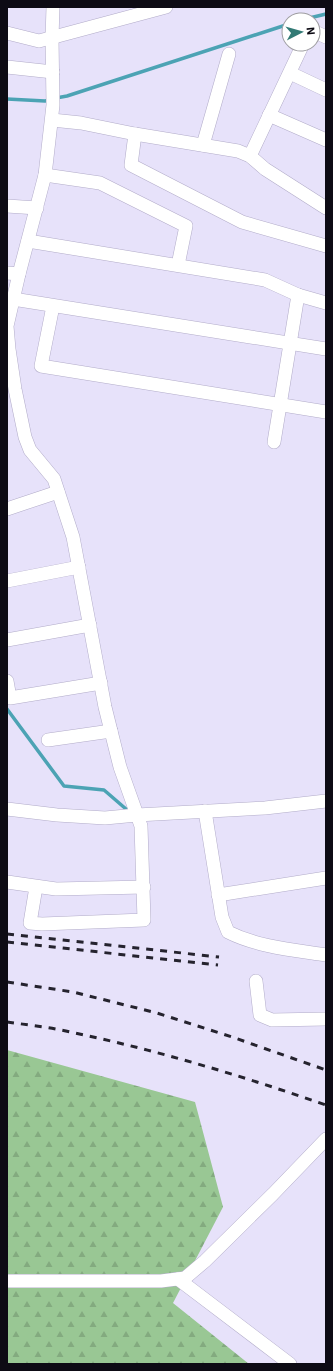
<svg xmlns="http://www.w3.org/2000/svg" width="333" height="1371" font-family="'IBM Plex Sans',sans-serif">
<defs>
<pattern id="forest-firs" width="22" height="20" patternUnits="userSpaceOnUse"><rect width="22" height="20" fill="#99c794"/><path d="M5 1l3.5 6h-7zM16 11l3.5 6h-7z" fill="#83aa7f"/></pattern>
</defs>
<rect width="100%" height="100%" fill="#e7e2fa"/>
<polygon fill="url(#forest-firs)" points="7,1050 195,1102 223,1207 173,1303 249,1364 7,1364"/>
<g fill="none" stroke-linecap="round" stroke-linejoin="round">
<g stroke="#4ca3b4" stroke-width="3.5">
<polyline points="301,20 326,14"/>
<polyline points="56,98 67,96 289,24"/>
<polyline points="7,99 45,101 50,100"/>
<polyline points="7,709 64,786 104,790 126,809"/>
</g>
<g stroke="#b2acc9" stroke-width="14">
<g id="minor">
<polyline points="313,31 326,37"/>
<polyline points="7,33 39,41 166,7"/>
<polyline points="7,67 53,72"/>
<polyline points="290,73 326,90"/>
<polyline points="269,115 326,140"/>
<polyline points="52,120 81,123 135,134 238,151 250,156 265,169 326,208"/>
<polyline points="135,134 131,165 242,222 326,246"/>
<polyline points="203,145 229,54"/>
<polyline points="250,156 303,44"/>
<polyline points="45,175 100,183 186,226 178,265"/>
<polyline points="7,206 37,208"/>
<polyline points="28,241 265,280 298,295 326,303"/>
<polyline points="7,273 19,274"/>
<polyline points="13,299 326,349"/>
<polyline points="53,306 41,366 326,412"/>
<polyline points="274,442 298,295"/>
<polyline points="7,509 58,492"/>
<polyline points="7,581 79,567"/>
<polyline points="7,640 90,625"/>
<polyline points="7,681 10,698 101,683"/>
<polyline points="48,740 111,731"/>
<polyline points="7,809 57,815 105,818 137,815 265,808 326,801"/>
<path d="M205 811 222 917 228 932C258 947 293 950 326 955"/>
<polyline points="7,882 56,889 144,887"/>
<polyline points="36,887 30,923 42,924 144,920 141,826 120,767 105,707 73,537 54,479 30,450 25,437 15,389 9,349 7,326 19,274 45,175 53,105 52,38 53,7"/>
<polyline points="218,895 326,878"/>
<polyline points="256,981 260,1015 272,1020 326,1019"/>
<polyline points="178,1279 290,1364"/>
<polyline points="7,1281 161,1281 185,1278 205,1261 273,1194 326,1139"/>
</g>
</g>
<use href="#minor" stroke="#fff" stroke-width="13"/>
<g stroke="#25232e" stroke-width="3" stroke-dasharray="7 7" stroke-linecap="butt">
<polyline points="7,934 219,957"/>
<polyline points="7,942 218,965"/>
<polyline points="7,982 73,992 157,1013 232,1037 326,1070"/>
<path d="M7 1022C28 1025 49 1027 70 1032 157 1050 242 1076 326 1105"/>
</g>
</g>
<rect width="333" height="1371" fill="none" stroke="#0d0b14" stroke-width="16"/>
<g transform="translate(301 32) rotate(84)"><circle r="19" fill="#ffffff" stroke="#9e9da1"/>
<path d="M0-3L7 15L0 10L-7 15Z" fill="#327a75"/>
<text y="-6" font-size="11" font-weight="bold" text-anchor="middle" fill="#0d0b14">N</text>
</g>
</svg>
